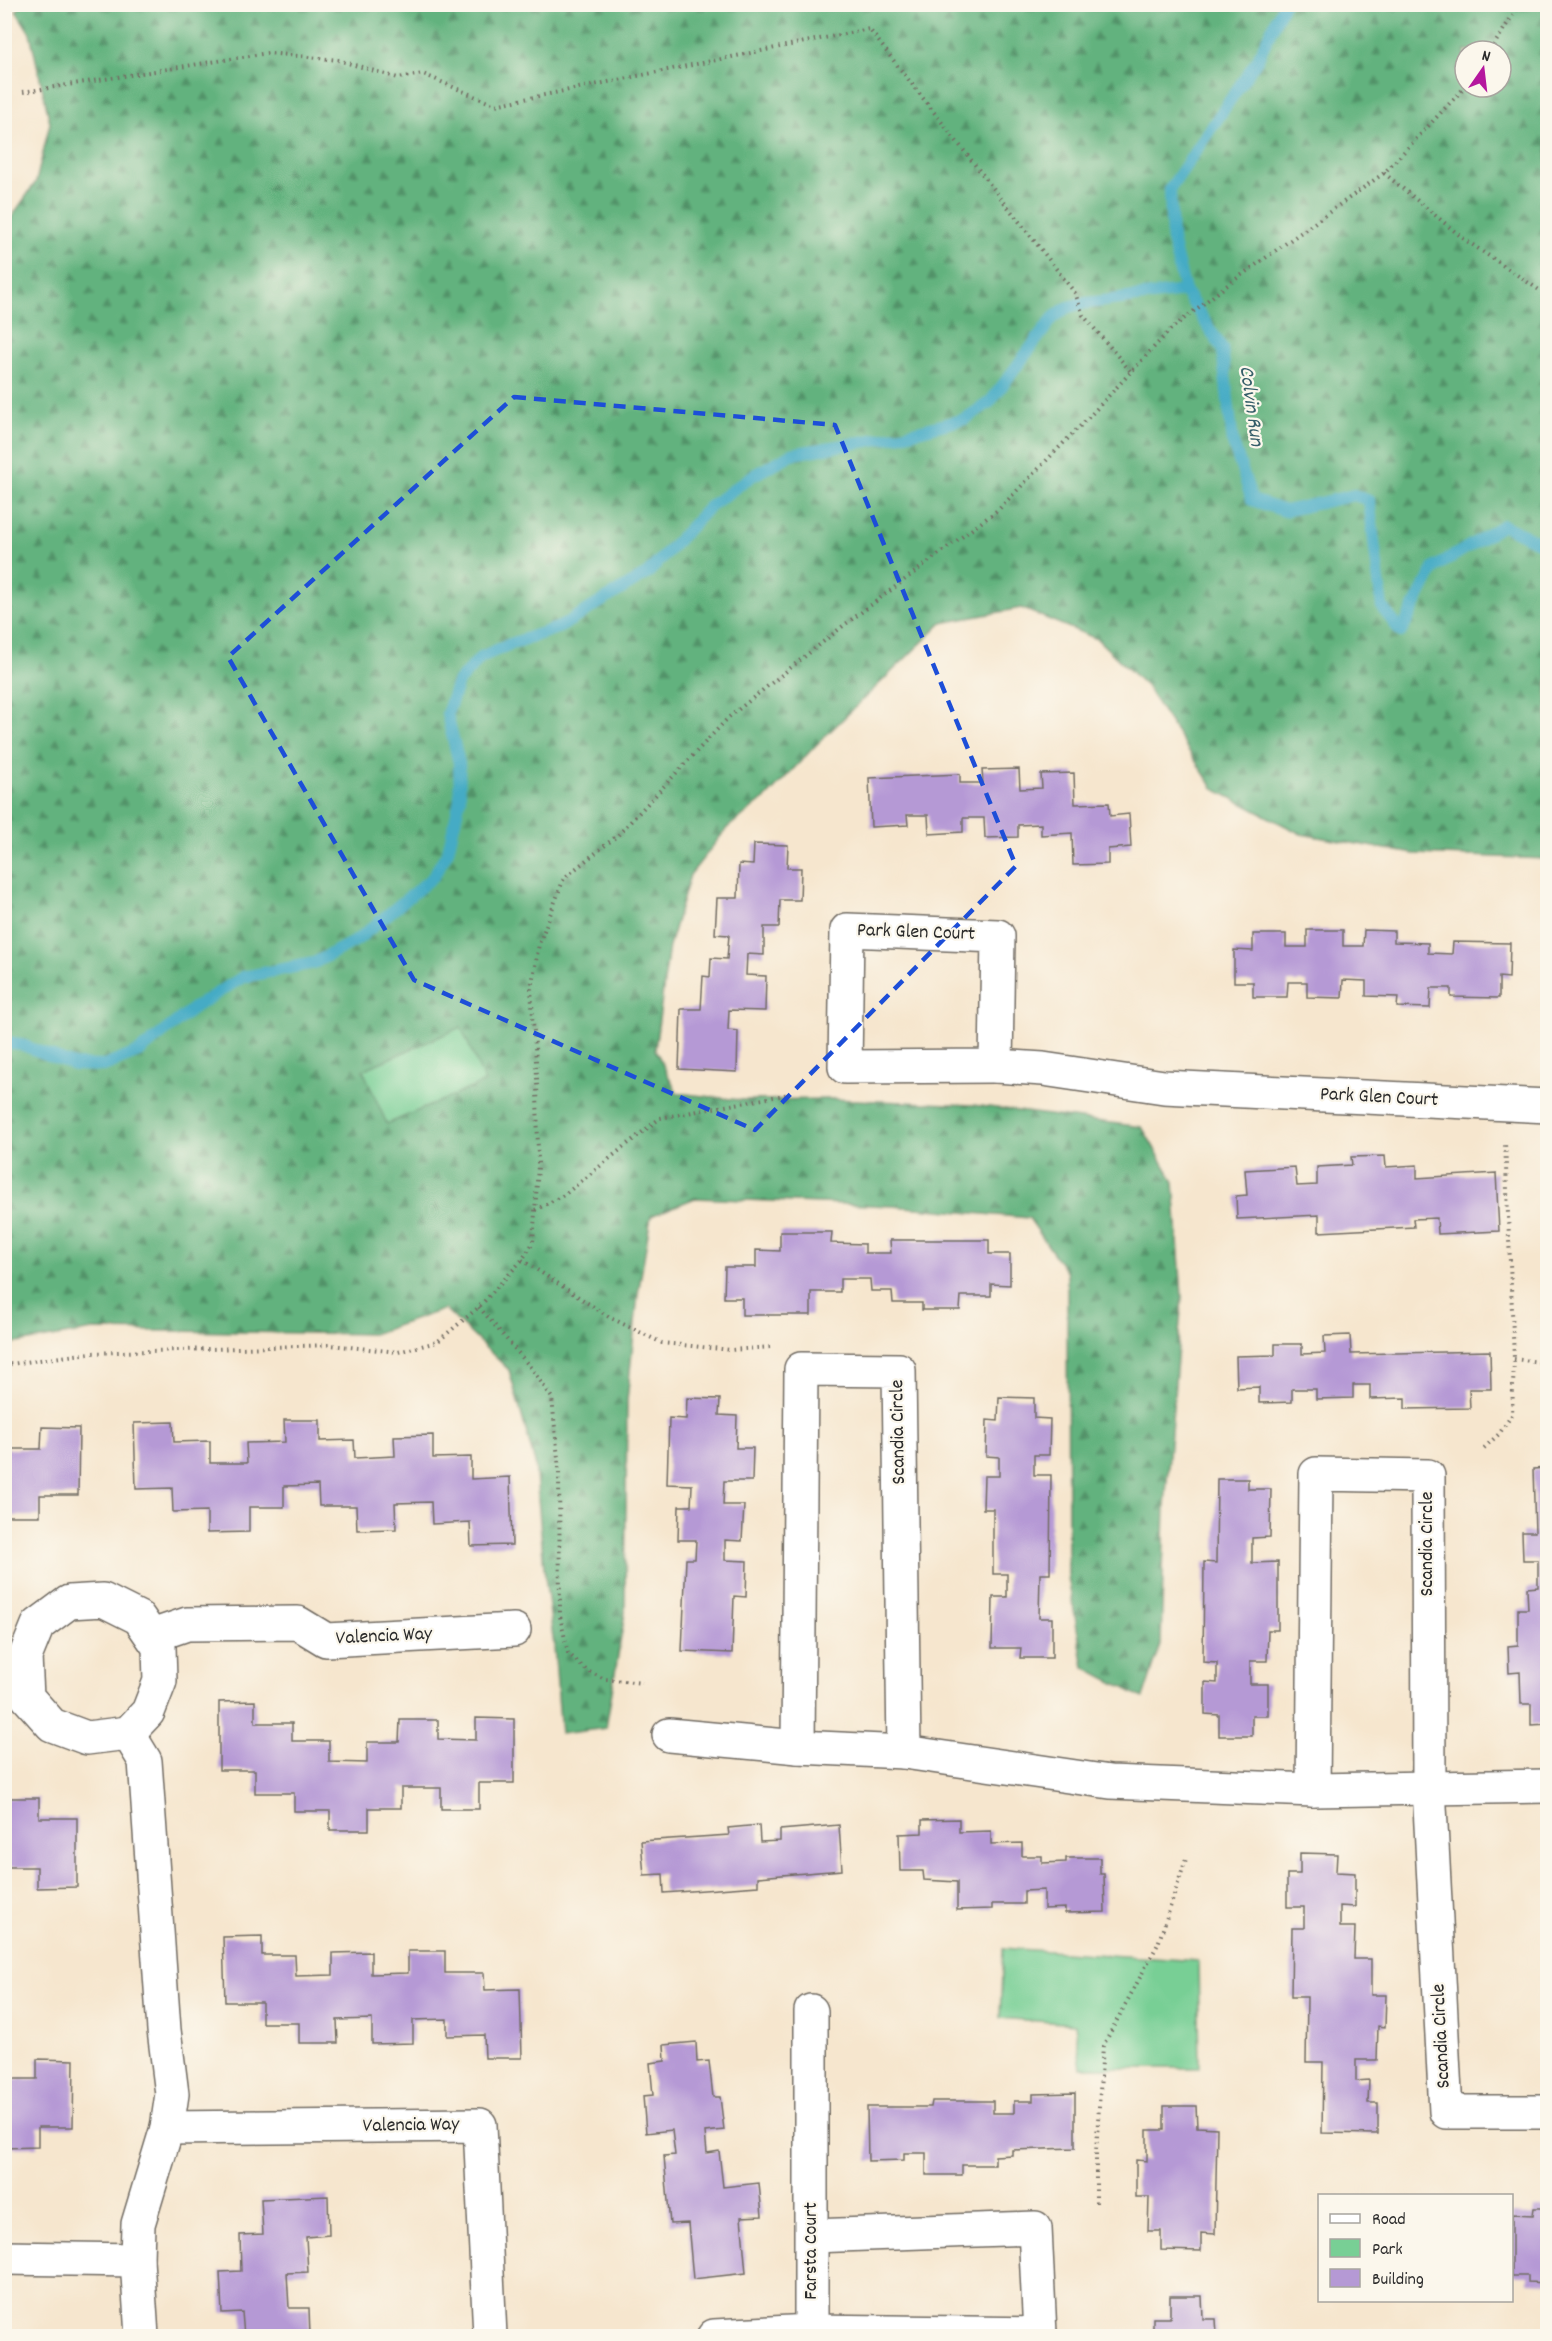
<svg xmlns="http://www.w3.org/2000/svg" width="1552" height="2341" font-family="Dekko,sans-serif">
<defs>
<pattern id="forest-firs" width="22" height="20" patternUnits="userSpaceOnUse" patternTransform="scale(1.5)"><rect width="22" height="20" fill="#62b27e"/><path d="M5 1l3.5 6h-7zM16 11l3.5 6h-7z" fill="#519167"/></pattern>
</defs>
<rect width="100%" height="100%" fill="#fbf7ec"/>
<filter id="ink" filterUnits="userSpaceOnUse"><feTurbulence type="fractalNoise" baseFrequency=".0167" numOctaves="2"/><feDisplacementMap in="SourceGraphic" scale="12" xChannelSelector="R" yChannelSelector="G"/><feConvolveMatrix kernelMatrix="1 2 1 2 8 2 1 2 1" color-interpolation-filters="sRGB"/></filter>
<filter id="wash" filterUnits="userSpaceOnUse"><feTurbulence type="fractalNoise" baseFrequency=".008" numOctaves="4" result="noise"/><feDisplacementMap in="SourceGraphic" scale="24" xChannelSelector="R" yChannelSelector="G"/><feGaussianBlur stdDeviation="1.35" result="paint"/><feColorMatrix in="noise" values="0 0 0 0 0 0 0 0 0 0 0 0 0 0 0 0 0 1.4 0 .05"/><feComposite in="paint" operator="in"/></filter>
<g filter="url(#wash)">
<rect width="100%" height="100%" fill="#f6e6ce"/>
<path fill="url(#forest-firs)" stroke="#466e54" stroke-width="1.5" fill-rule="evenodd" d="M24 4 1547 5V859L1414 854 1301 834 1214 789 1146 686 1097 639 1021 608 942 623 816 745 767 797 727 828 690 875 669 946 655 1049 677 1093 740 1100 832 1099 973 1105 1142 1127 1174 1182 1182 1297 1165 1506 1161 1644 1143 1698 1084 1667 1068 1577 1067 1273 1029 1218 893 1206 695 1198 651 1216 638 1294 627 1401 625 1613 606 1728 561 1734 554 1646 544 1568 535 1463 509 1370 445 1309 373 1334 93 1330 5 1345 4 228 36 182 50 123 30 33 16 11ZM1465 51H1501V87H1465Z"/>
<g fill="#78cf95" stroke="#527d60" stroke-width="1.5">
<polygon points="461,1027 485,1082 387,1124 363,1070"/>
<polygon points="1003,1948 1198,1961 1200,2068 1081,2068 1075,2024 1000,2018"/>
</g>
<g fill="none" stroke-linecap="round" stroke-linejoin="round">
<g stroke="#45abc5" stroke-width="12">
<polyline points="1284,4 1257,60 1170,189 1172,240 1185,291 1222,348 1233,443 1252,500 1285,511 1354,495 1369,500 1382,607 1401,632 1434,568 1503,525 1548,547"/>
<polyline points="4,1042 20,1044 74,1065 104,1066 139,1052 195,1007 243,977 314,963 357,940 433,877 448,851 460,799 459,763 447,714 458,682 481,657 508,645 560,627 648,573 709,507 752,476 792,454 902,435 965,419 990,402 1053,318 1066,308 1079,304 1185,291"/>
</g>
</g>
<g id="blocks">
<g fill="#b599d5">
<polygon points="1019,769 1020,789 1042,788 1041,774 1074,773 1075,804 1109,803 1110,816 1129,814 1131,847 1108,849 1108,864 1073,865 1072,833 1041,835 1041,824 1018,825 1018,837 985,838 984,818 963,818 963,832 929,834 928,815 907,815 908,825 871,827 869,778 960,774 960,783 983,783 982,770"/>
<polygon points="754,844 788,845 787,868 801,868 800,900 780,900 779,927 764,927 764,955 747,954 746,975 766,976 765,1011 729,1010 728,1030 738,1031 737,1072 679,1069 681,1009 701,1009 703,976 710,977 711,958 727,959 729,935 715,934 717,898 738,898 739,864 753,865"/>
<polygon points="1307,930 1343,930 1343,946 1363,946 1364,930 1394,931 1394,942 1428,943 1428,953 1452,954 1453,942 1510,943 1509,978 1499,977 1499,998 1451,997 1451,988 1431,988 1430,1008 1397,1007 1398,997 1366,996 1366,981 1343,980 1342,998 1307,997 1307,982 1288,982 1287,997 1253,997 1253,982 1234,982 1234,950 1253,951 1253,934 1286,934 1286,947 1307,947"/>
<polygon points="1385,1156 1386,1167 1417,1165 1417,1178 1496,1173 1499,1231 1438,1234 1437,1218 1413,1219 1414,1227 1319,1232 1319,1215 1237,1219 1236,1196 1247,1195 1245,1170 1295,1167 1297,1186 1317,1185 1317,1167 1352,1165 1351,1157"/>
<polygon points="780,1232 832,1232 831,1243 865,1244 865,1253 891,1253 890,1240 989,1240 989,1254 1010,1254 1010,1285 991,1284 991,1296 961,1296 960,1310 922,1310 922,1303 893,1303 892,1291 871,1291 870,1279 840,1279 840,1292 811,1292 811,1315 742,1315 742,1298 724,1298 725,1267 756,1267 756,1250 780,1251"/>
<polygon points="1350,1335 1351,1354 1490,1351 1491,1389 1469,1389 1470,1408 1405,1409 1405,1398 1370,1399 1370,1385 1353,1385 1353,1398 1316,1399 1316,1389 1292,1389 1292,1402 1259,1403 1259,1387 1237,1388 1236,1356 1275,1355 1275,1344 1302,1344 1302,1354 1325,1353 1324,1336"/>
<polygon points="999,1397 1034,1398 1034,1418 1050,1419 1049,1455 1034,1455 1034,1475 1051,1475 1050,1574 1040,1574 1039,1618 1052,1618 1052,1658 1020,1658 1021,1648 992,1648 993,1597 1007,1597 1007,1574 993,1574 993,1509 983,1509 984,1476 999,1476 999,1457 986,1456 987,1420 998,1421"/>
<polygon points="687,1398 720,1399 719,1415 737,1416 736,1448 753,1448 752,1481 724,1481 723,1505 744,1505 742,1541 725,1540 725,1560 747,1561 746,1597 734,1596 732,1653 682,1651 686,1559 695,1559 696,1540 678,1540 679,1506 691,1506 692,1485 667,1484 669,1418 686,1419"/>
<polygon points="284,1420 320,1420 320,1441 354,1440 355,1458 395,1456 394,1436 433,1435 433,1458 471,1457 471,1479 510,1477 512,1545 471,1546 470,1522 432,1524 431,1502 395,1503 396,1529 357,1530 356,1506 319,1506 318,1485 284,1486 284,1507 249,1507 249,1532 207,1533 207,1511 173,1512 172,1488 136,1489 134,1423 173,1422 174,1442 210,1441 210,1463 247,1463 246,1443 285,1442"/>
<polygon points="42,1427 79,1428 78,1495 40,1495 40,1516 4,1516 4,1449 41,1449"/>
<polygon points="1548,1468 1548,1724 1531,1725 1531,1704 1521,1704 1520,1672 1509,1673 1508,1646 1518,1645 1518,1609 1528,1609 1527,1588 1538,1587 1538,1560 1523,1560 1522,1532 1535,1532 1533,1469"/>
<polygon points="1217,1479 1248,1479 1248,1489 1271,1489 1270,1537 1252,1538 1252,1563 1278,1562 1278,1630 1268,1630 1267,1661 1250,1661 1250,1684 1268,1684 1268,1716 1252,1716 1252,1736 1219,1736 1219,1715 1205,1714 1205,1682 1217,1683 1217,1663 1203,1662 1204,1562 1216,1563"/>
<polygon points="255,1701 255,1723 292,1723 292,1741 329,1741 329,1762 367,1763 367,1742 399,1742 400,1720 438,1720 438,1739 476,1740 476,1718 514,1719 514,1783 479,1783 479,1809 441,1809 441,1788 401,1788 401,1808 369,1808 369,1830 330,1830 330,1811 294,1811 294,1793 255,1793 255,1770 219,1770 219,1702"/>
<polygon points="4,1798 39,1798 39,1818 77,1818 77,1887 37,1888 37,1867 4,1867"/>
<polygon points="959,1819 959,1832 991,1831 991,1844 1022,1843 1022,1856 1042,1856 1042,1863 1066,1862 1066,1858 1100,1858 1100,1874 1104,1874 1105,1912 1065,1913 1065,1908 1044,1909 1044,1890 1024,1891 1024,1904 992,1904 992,1909 957,1910 957,1882 924,1880 923,1871 900,1871 899,1834 922,1833 922,1820"/>
<polygon points="759,1825 760,1842 780,1841 780,1830 839,1825 842,1870 758,1877 758,1886 664,1893 663,1874 644,1875 641,1841 729,1835 728,1828"/>
<polygon points="1300,1853 1337,1854 1336,1872 1355,1873 1355,1907 1340,1906 1340,1927 1355,1927 1354,1959 1371,1959 1371,1995 1386,1995 1385,2027 1378,2026 1377,2060 1356,2060 1356,2081 1369,2080 1368,2103 1378,2103 1378,2134 1322,2133 1323,2062 1306,2062 1307,1997 1291,1997 1292,1928 1304,1928 1304,1907 1287,1907 1287,1874 1300,1874"/>
<polygon points="262,1936 262,1955 295,1955 296,1976 333,1975 333,1953 371,1952 371,1974 408,1973 408,1951 445,1951 445,1973 484,1973 485,1990 520,1989 522,2058 485,2058 484,2035 447,2036 447,2019 413,2020 413,2043 372,2044 372,2019 337,2020 338,2043 299,2043 299,2023 262,2023 262,2002 225,2002 223,1937"/>
<polygon points="696,2042 697,2062 709,2061 713,2097 720,2097 724,2130 705,2132 707,2153 719,2151 723,2187 759,2183 762,2216 741,2217 746,2273 693,2279 688,2223 670,2224 664,2156 675,2155 672,2130 646,2133 643,2096 653,2095 650,2063 665,2061 664,2045"/>
<polygon points="37,2059 74,2060 73,2127 38,2127 38,2147 4,2148 4,2079 37,2079"/>
<polygon points="1075,2093 1075,2148 1012,2150 1012,2155 995,2156 995,2165 962,2165 962,2175 926,2175 926,2153 904,2153 904,2160 868,2161 867,2107 931,2107 932,2101 993,2101 993,2113 1014,2113 1014,2101 1033,2101 1033,2094"/>
<polygon points="1164,2106 1196,2106 1197,2127 1217,2128 1215,2234 1201,2233 1201,2251 1161,2250 1161,2231 1148,2231 1149,2197 1136,2197 1136,2160 1147,2161 1147,2130 1164,2130"/>
<polygon points="328,2196 329,2235 306,2237 308,2272 287,2273 289,2308 309,2308 310,2336 244,2336 242,2312 222,2313 220,2272 241,2271 240,2235 263,2234 261,2199"/>
<polygon points="1534,2208 1548,2208 1548,2283 1528,2282 1528,2276 1512,2276 1512,2214 1533,2215"/>
<polygon points="1170,2296 1202,2296 1203,2319 1216,2319 1217,2336 1153,2336 1153,2318 1170,2318"/>
</g>
</g>
</g>
<g filter="url(#ink)">
<use href="#blocks" fill-opacity="0" stroke="#726c64" stroke-width="1.5"/>
<g fill="none" stroke-linecap="round" stroke-linejoin="round">
<g stroke="#726c64" stroke-width="36">
<g id="street">
<polygon points="847,930 998,936 996,1066 845,1067"/>
<polyline points="996,1066 1043,1069 1164,1087 1548,1106"/>
<polygon points="103,1600 139,1618 159,1647 160,1681 148,1712 128,1733 87,1738 52,1725 27,1697 25,1657 38,1625 69,1602"/>
<polyline points="152,1636 187,1624 298,1623 326,1640 514,1630"/>
<polyline points="128,1733 145,1761 164,2030 172,2094 167,2128 138,2224 137,2260 142,2336"/>
<polyline points="669,1735 798,1747 904,1752 1110,1782 1313,1790 1548,1786"/>
<polyline points="798,1747 801,1369 899,1370 904,1752"/>
<polyline points="1313,1790 1316,1474 1428,1476 1429,1787 1446,2112 1548,2112"/>
<polyline points="811,2011 811,2331 1040,2334 1040,2336"/>
<polyline points="167,2128 480,2125 490,2336"/>
<polyline points="812,2236 1035,2228 1040,2334"/>
<polyline points="4,2258 137,2260"/>
<polyline points="714,2336 811,2331"/>
</g>
</g>
<g stroke="#726c64" stroke-width="4" stroke-dasharray="1.5 4.5" stroke-linecap="butt">
<polyline points="1490,51 1520,4"/>
<polyline points="23,92 268,53 338,60 398,78 423,74 495,105 869,29 1075,293 1083,315 1131,372"/>
<polyline points="1384,173 1464,239 1548,296"/>
<polyline points="535,1210 564,1195 660,1118 790,1094"/>
<polyline points="522,1260 609,1317 662,1343 731,1350 771,1347"/>
<polyline points="479,1307 532,1369 552,1398 559,1468 560,1616 568,1653 587,1671 605,1679 642,1683"/>
<polyline points="1514,1359 1548,1363"/>
<polyline points="4,1365 90,1353 330,1345 398,1352 437,1342 479,1307 522,1260 533,1243 538,1166 537,1075 531,989 539,944 564,878 618,835 729,717 843,626 999,509 1088,418 1171,329 1222,289 1384,173 1465,87"/>
<polyline points="1484,1448 1499,1434 1512,1415 1514,1359 1505,1142"/>
<polyline points="1096,2203 1096,2152 1103,2046 1158,1944 1186,1859"/>
</g>
<use href="#street" stroke="#fff" stroke-width="33"/>
</g>
</g>
<path fill="none" stroke="#1d4ed8" stroke-width="4.5" stroke-dasharray="12 8" stroke-linejoin="round" d="M514 397 835 425 1016 866 755 1130 414 980 228 657Z"/>
<g text-anchor="middle" dominant-baseline="central" stroke-width="4.5" stroke-linejoin="round" paint-order="stroke">
<g font-size="20" fill="#2b2b2b" stroke="#fbf7ec">
<text transform="translate(916 933) rotate(2)">Park Glen Court</text>
<text transform="translate(1379 1098) rotate(3)">Park Glen Court</text>
<text transform="translate(899 1432) rotate(-91)">Scandia Circle</text>
<text transform="translate(1428 1544) rotate(-90)">Scandia Circle</text>
<text transform="translate(384 1637) rotate(-3)">Valencia Way</text>
<text transform="translate(1442 2036) rotate(-93)">Scandia Circle</text>
<text transform="translate(411 2126) rotate(-1)">Valencia Way</text>
<text transform="translate(812 2251) rotate(-90)">Farsta Court</text>
</g>
<g font-size="21" font-style="italic" fill="#355e69" stroke="#fbf7ec">
<text transform="translate(1250 406) rotate(82)">Colvin Run</text>
</g>
</g>
<rect width="1552" height="2341" fill="none" stroke="#fbf7ec" stroke-width="24"/>
<rect x="1318" y="2194" width="195" height="108" fill="#fbf7ec" stroke="#a8a59f" stroke-width="1.5"/>
<rect x="1330" y="2214" width="30" height="9" fill="#ffffff" stroke="#a8a59f" stroke-width="1.5"/>
<text x="1372" y="2224" font-size="18" fill="#2b2b2b">Road</text>
<rect x="1330" y="2239" width="30" height="18" fill="#78cf95" stroke="#a8a59f" stroke-width="1.5"/>
<text x="1372" y="2254" font-size="18" fill="#2b2b2b">Park</text>
<rect x="1330" y="2269" width="30" height="18" fill="#b599d5" stroke="#a8a59f" stroke-width="1.5"/>
<text x="1372" y="2284" font-size="18" fill="#2b2b2b">Building</text>
<g transform="translate(1483 69) rotate(14)"><circle r="28" fill="#fbf7ec" stroke="#a8a59f" stroke-width="1.5"/>
<path d="M0-4.5L10 22L0 15L-10 22Z" fill="#b5179e"/>
<text y="-9" font-size="16" font-weight="bold" text-anchor="middle" fill="#2b2b2b">N</text>
</g>
</svg>
